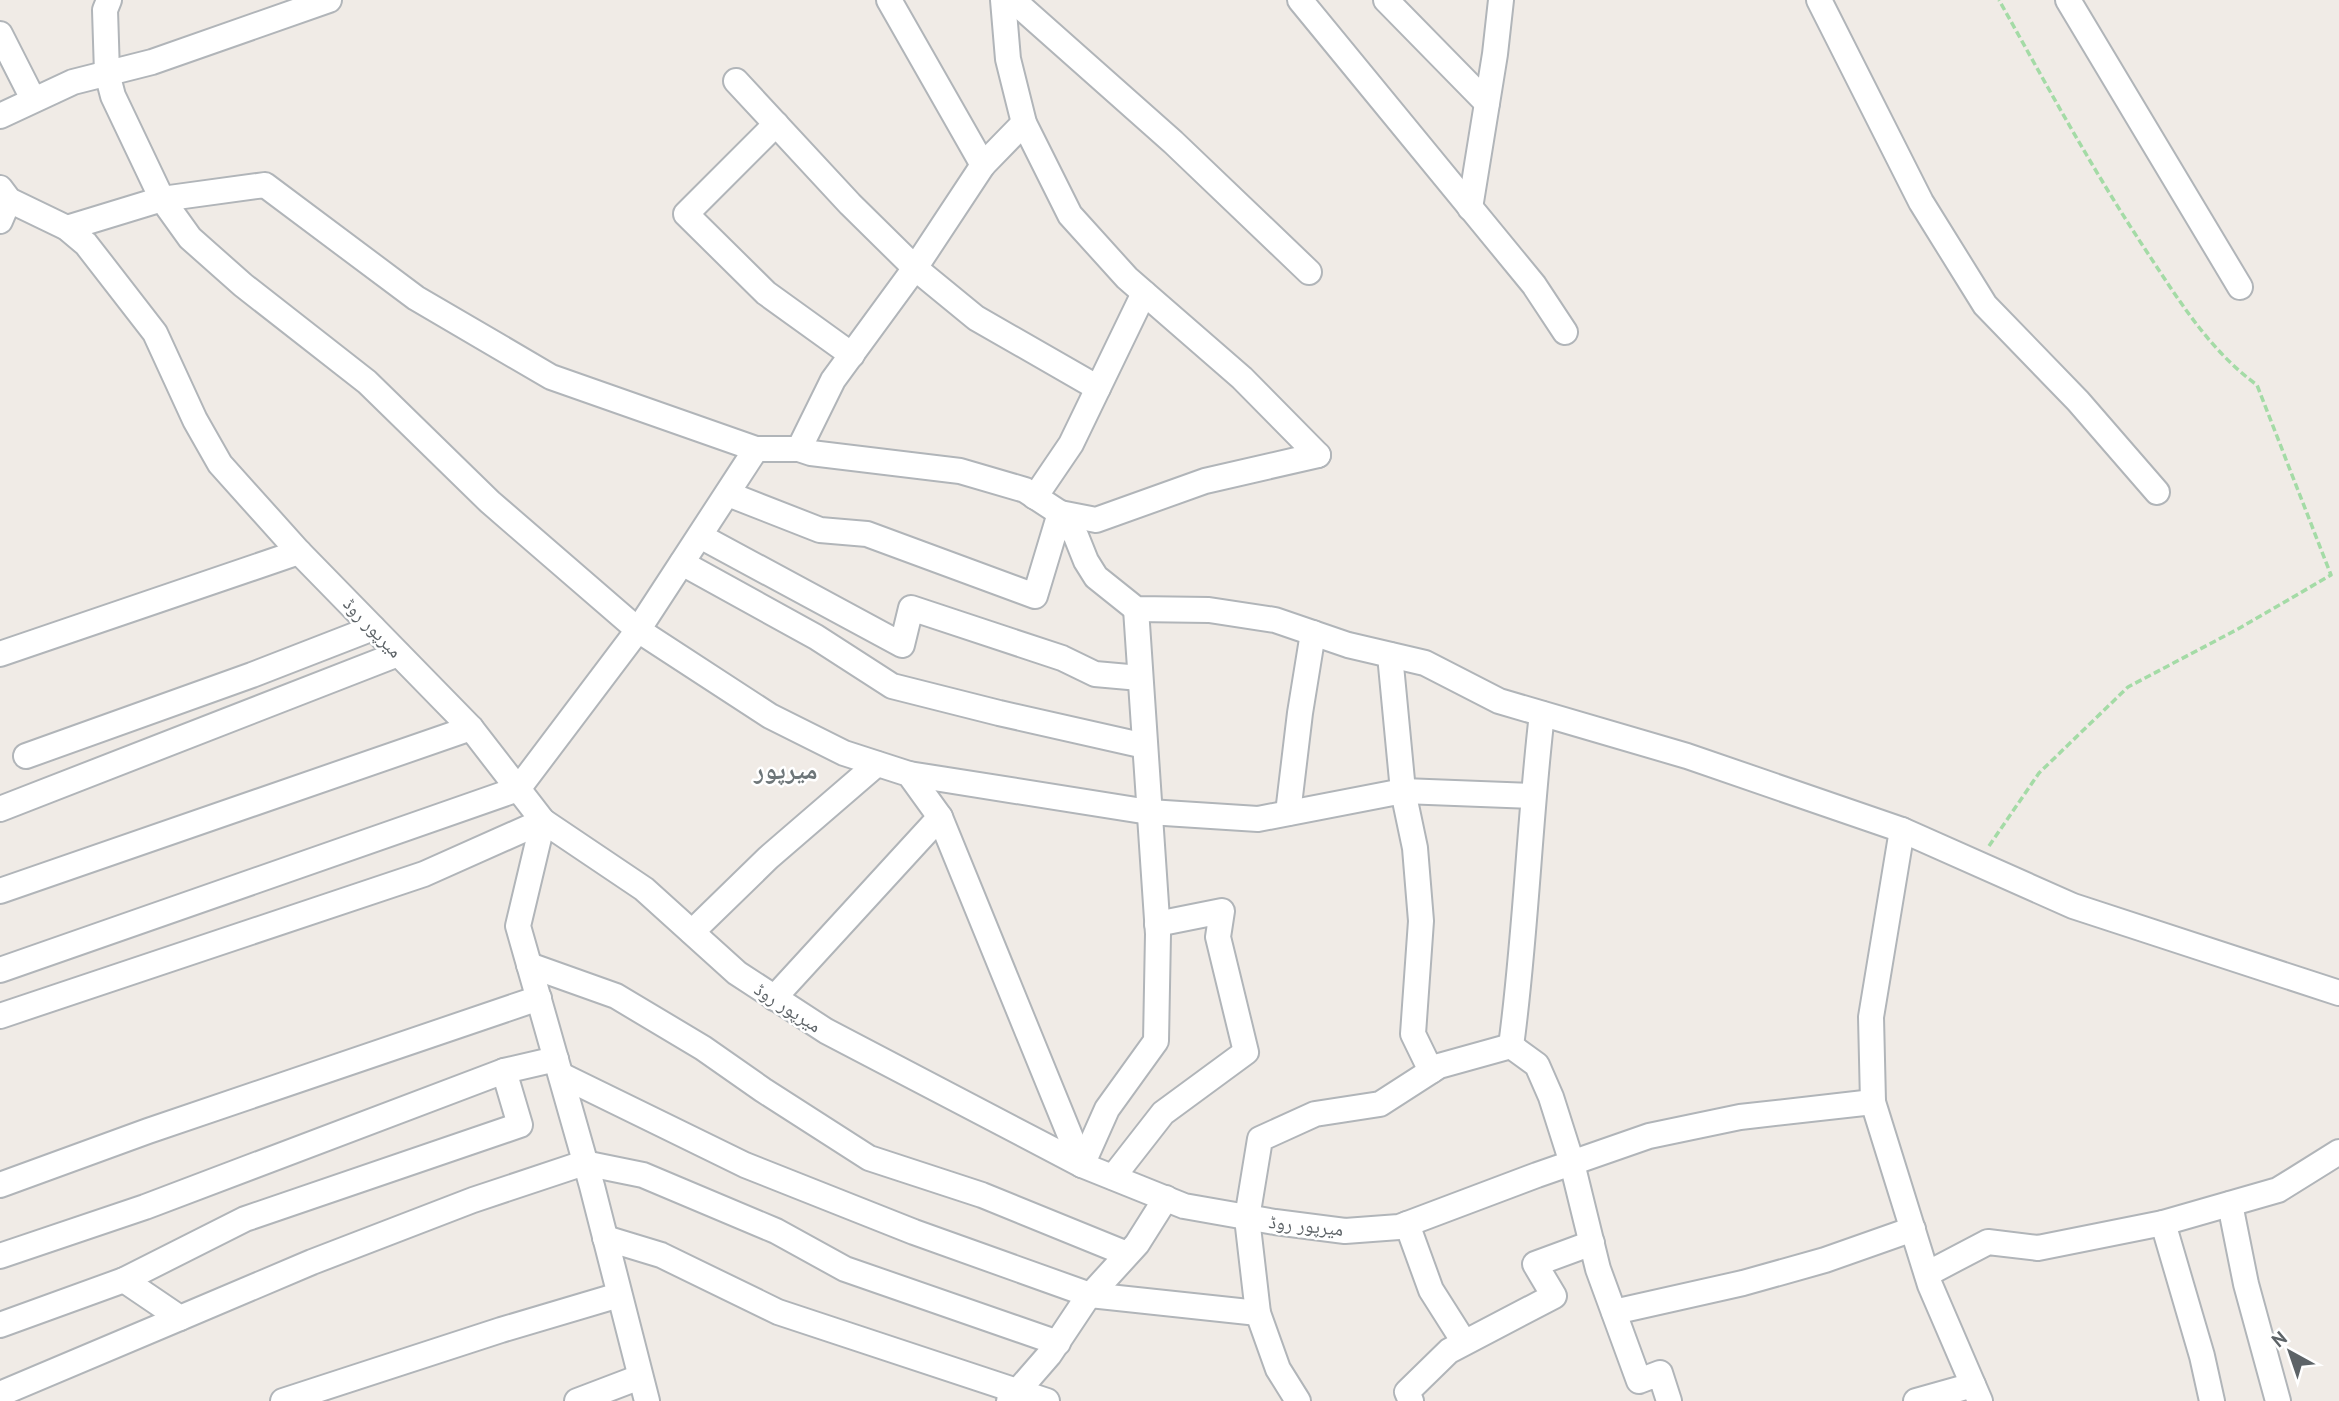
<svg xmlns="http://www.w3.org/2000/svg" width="2339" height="1401" font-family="'PT Sans','Noto Naskh Arabic',sans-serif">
<rect width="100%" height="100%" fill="#f0ebe6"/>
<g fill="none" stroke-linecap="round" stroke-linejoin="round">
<g stroke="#b1b5b9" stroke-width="28">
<g id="minor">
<polyline points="109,0 105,10 107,73 113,96 162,199 190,238 243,285 367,382 490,502 638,630 770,716 844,753 909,774 940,817 1082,1165"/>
<polyline points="889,0 983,165"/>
<polyline points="1003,0 1008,59 1024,123 1070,215 1127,278 1242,378 1318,455"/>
<polyline points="1013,0 1173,142 1309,272"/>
<polyline points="1300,0 1534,285 1565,332"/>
<polyline points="1386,0 1487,103"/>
<polyline points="1819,0 1921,202 1985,305 2078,401 2157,492"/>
<polyline points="2068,0 2240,287"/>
<polyline points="0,34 33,99"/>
<polyline points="736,81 850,204 915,268 976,318 1098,388"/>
<polyline points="0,116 73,82 152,62 329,0"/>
<polyline points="776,124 686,214 766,293 852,355"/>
<polyline points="0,188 9,200 67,228 86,244 155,333 195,420 220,464 299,552 471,728 543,821 644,889 737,973 826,1031 1082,1165 1184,1206 1275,1222 1345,1231 1399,1227 1537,1175 1649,1136 1740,1117 1873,1102"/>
<polyline points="1470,208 1495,54 1501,0"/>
<polyline points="0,221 9,200"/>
<polyline points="67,228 162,199 265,185 416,298 551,377 756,449 799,449 811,453 960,471 1025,490 1060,513 1076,536 1086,561 1096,577 1136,609 1209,610 1275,620 1348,645 1425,663 1499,701 1687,756 1902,830 1871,1017 1873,1102 1930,1285 1980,1401"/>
<polyline points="799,449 833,380 915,268 983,165 1024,123"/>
<polyline points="728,494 820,530 867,534 1035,596 1060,513 1096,520 1205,481 1318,455"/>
<polyline points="1035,497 1071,444 1144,293"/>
<polyline points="700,536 902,645 911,608 1062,658 1095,674 1140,678"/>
<polyline points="682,563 816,637 892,686 999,713 1145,746"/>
<polyline points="0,654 299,552"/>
<polyline points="1390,655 1403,791 1415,848 1421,921 1413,1034 1431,1071"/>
<path d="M1542 714C1529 824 1526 936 1511 1046L1537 1065 1551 1097 1572 1163 1598 1269 1639 1381 1660 1373 1669 1401"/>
<polyline points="26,756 252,675 373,628"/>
<polyline points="909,774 1149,812 1258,819 1403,791 1532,796"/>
<polyline points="0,809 398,654"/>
<polyline points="1288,813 1300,713 1313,633"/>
<polyline points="543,821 518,926 592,1186 647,1401"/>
<polyline points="1902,830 2073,906 2339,993"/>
<polyline points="0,891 471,728"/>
<polyline points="692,932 768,858 877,764"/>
<polyline points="529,965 616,996 703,1048 763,1090 869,1158 982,1195 1127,1254"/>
<polyline points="0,970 518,789 638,630 756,449"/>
<polyline points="774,998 940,817"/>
<polyline points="0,1016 424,874 543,821"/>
<polyline points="561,1075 745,1165 914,1232 1090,1295 1258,1313"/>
<polyline points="1082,1165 1107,1109 1156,1041 1158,934 1136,609"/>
<polyline points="1113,1177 1163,1113 1246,1052 1218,937 1222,911 1157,924"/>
<polyline points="0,1185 148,1131 539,998"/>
<polyline points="2230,1204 2246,1284 2278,1401"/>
<polyline points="2163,1223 2202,1356 2212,1401"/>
<polyline points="1407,1224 1431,1290 1464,1342"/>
<polyline points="605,1238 661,1255 778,1312 1047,1401"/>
<polyline points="0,1256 145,1207 504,1071"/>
<polyline points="1927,1274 1988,1242 2038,1248 2163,1223 2278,1190 2339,1152"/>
<polyline points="124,1280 180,1318 312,1262 473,1200 584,1163 643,1175 776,1231 845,1269 1058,1343"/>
<polyline points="1614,1312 1743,1283 1825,1260 1913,1229"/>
<polyline points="0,1325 124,1280 245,1219 520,1125 504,1071 556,1059"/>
<polyline points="0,1394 180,1318"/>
<polyline points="283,1401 501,1330 619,1295"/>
<polyline points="577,1401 640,1377"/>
<polyline points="1009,1401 1049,1355 1085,1301 1137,1244 1166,1198"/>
<polyline points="1298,1401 1278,1369 1258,1313 1247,1218 1260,1139 1315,1114 1380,1104 1439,1066 1511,1046"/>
<polyline points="1411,1401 1407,1392 1449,1351 1554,1296 1535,1264 1592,1243"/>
<polyline points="1916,1401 1973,1385"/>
</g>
</g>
<path stroke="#a4dba6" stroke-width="3.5" stroke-dasharray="7 3.5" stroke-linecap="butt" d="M1989 846 2039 773 2128 687 2238 629 2331 575 2257 385C2209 350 2178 299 2145 249 2092 169 2046 84 1999 0"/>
<use href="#minor" stroke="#fff" stroke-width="24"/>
</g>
<g text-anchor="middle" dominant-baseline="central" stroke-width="5" stroke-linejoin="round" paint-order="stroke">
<g font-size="19" fill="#5d6367" stroke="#fff">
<text transform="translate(373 627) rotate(46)">میرپور روڈ</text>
<text transform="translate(788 1007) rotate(33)">میرپور روڈ</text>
<text transform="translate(1306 1225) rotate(6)">میرپور روڈ</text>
</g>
<g font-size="26" font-weight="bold" fill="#6e7679" stroke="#fff">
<text x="786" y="769">میرپور</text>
</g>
</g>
<g transform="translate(2290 1352) rotate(320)" stroke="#ffffff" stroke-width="5" paint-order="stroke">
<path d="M0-5L12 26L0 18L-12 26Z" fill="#5d6367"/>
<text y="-10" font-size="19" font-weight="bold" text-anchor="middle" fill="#5d6367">N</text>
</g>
</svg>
